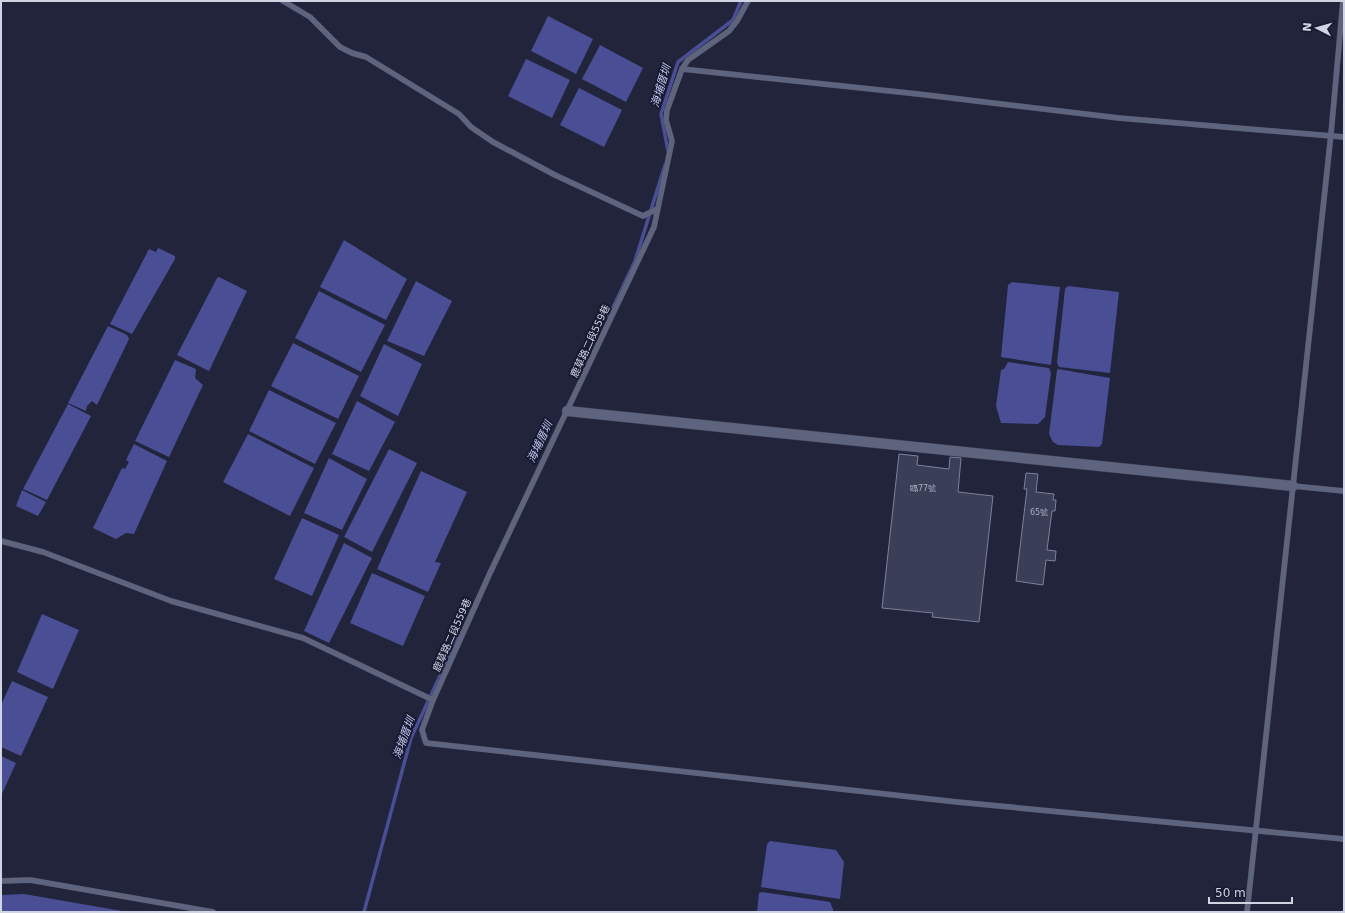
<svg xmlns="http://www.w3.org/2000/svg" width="1345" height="913" font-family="'DejaVu Sans','Noto Sans TC',sans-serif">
<rect width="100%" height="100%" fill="#21243b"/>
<g fill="#494e95">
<polygon points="548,16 593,39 576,74 531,51"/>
<polygon points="600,45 643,68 626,102 582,79"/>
<polygon points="526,59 570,80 552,118 508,96"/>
<polygon points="579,88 622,110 604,147 560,125"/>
<polygon points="344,240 407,279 386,320 320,287"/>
<polygon points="158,248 175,256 175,259 132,334 110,324 149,249 156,252"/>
<polygon points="219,277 247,291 209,371 177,355 217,278"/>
<polygon points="416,281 452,301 424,356 387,341"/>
<polygon points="1012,282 1060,287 1051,365 1001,357 1008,285"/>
<polygon points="1068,286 1119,292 1110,373 1059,367 1057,363 1065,289"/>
<polygon points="319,291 385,325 361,372 295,338"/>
<polygon points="108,326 127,335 129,339 97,405 92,401 87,406 86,411 68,403"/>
<polygon points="293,343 359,376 338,419 271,386"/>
<polygon points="384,344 422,364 398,416 360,396"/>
<polygon points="175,360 196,369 195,378 203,385 169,457 135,441"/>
<polygon points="1008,362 1049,368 1051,373 1045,417 1038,424 1001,423 996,406 1001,370 1004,369"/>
<polygon points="1058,369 1110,378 1102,444 1099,447 1058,445 1053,442 1049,434 1057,370"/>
<polygon points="269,390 336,423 315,464 249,431"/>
<polygon points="357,401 395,422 369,471 332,454"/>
<polygon points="68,404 91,416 47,500 23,489"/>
<polygon points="248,434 314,468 290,516 223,482"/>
<polygon points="134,444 167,461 134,534 126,533 116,539 93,528 122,468 125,469 129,462 126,460"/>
<polygon points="389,449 417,463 372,552 344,537"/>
<polygon points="329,458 367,479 342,530 304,513"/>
<polygon points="421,471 467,492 435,562 441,563 428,592 377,569"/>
<polygon points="22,490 46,502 38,516 16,506"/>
<polygon points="302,518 339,535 312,596 274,579"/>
<polygon points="344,543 372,558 329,643 304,631"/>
<polygon points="372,573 425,596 403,646 350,623"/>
<polygon points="42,614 79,630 53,689 17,672"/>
<polygon points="12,681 48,697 21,756 1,747 1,705"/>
<polygon points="1,756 16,763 1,796"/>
<polygon points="770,841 836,850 844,862 840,899 761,887 767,844"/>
<polygon points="762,892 830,902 834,912 757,912 759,893"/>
<polygon points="24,894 128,912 1,912 1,895"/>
</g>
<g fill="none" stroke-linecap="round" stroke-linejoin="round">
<g stroke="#494e95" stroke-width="3.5">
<polyline points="668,151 661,114 678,62 733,20 741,1"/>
<polyline points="609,316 635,261 665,165"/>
<polyline points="364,912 411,738 459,635"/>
</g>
</g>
<g fill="#3a3e57" stroke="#7c819d">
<polygon points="899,454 918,456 917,465 949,469 950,457 961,458 958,492 993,496 979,622 932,617 933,613 882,608"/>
<polygon points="1026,473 1038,474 1036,492 1054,494 1053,500 1056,500 1055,511 1052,511 1047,550 1056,551 1055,561 1046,560 1043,585 1016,581 1027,489 1024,489"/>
</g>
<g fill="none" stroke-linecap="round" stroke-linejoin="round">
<g stroke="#3e4154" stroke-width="6">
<g id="lane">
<polyline points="283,1 310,17 340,47 352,53 366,57 459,114 471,127 493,142 555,175 643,216 657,209"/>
<polyline points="748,1 737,21 729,31 688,60 682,69 667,110 666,120 672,141 654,227 490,573 433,700 422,730 426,743 957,802 1344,839"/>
<polyline points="682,69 918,94 1119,118 1344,137"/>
<polyline points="1293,486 1344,491"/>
<polyline points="1,541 43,552 171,601 303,638 433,700"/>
<polyline points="1,881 30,880 213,912"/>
<polyline points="1247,912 1331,134 1343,1"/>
</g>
</g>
<g stroke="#3e4154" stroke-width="11">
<polyline id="street" points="567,411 1293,486"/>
</g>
<use href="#lane" stroke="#5e637e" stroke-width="5.5"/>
<use href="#street" stroke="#5e637e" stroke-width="10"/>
</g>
<g text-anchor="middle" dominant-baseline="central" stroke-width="4" stroke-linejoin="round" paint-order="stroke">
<g font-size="8" fill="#abaec0">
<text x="923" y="488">臨77號</text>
<text x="1039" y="512">65號</text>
</g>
<g font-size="10" fill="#d1d4e3" stroke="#181a31">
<text transform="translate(590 341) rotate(-65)">鹿草路二段559巷</text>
<text transform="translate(452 635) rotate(-66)">鹿草路二段559巷</text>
</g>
<g font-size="11" font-style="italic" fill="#bec5ee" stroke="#181a31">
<text transform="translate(661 86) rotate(-73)">海埔厝圳</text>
<text transform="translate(540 442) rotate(-65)">海埔厝圳</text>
<text transform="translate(404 738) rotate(-70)">海埔厝圳</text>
</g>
</g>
<rect width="1345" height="913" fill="none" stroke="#d1d4e3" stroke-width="4"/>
<g transform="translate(1317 28) rotate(276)" stroke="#181a31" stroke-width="3" paint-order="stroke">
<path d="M0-3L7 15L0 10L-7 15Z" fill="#d1d4e3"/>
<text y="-6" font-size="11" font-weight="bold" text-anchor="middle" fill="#d1d4e3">N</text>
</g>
<path d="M1209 897v6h83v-6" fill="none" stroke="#d1d4e3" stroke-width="2"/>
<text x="1215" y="897" font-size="12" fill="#d1d4e3" stroke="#181a31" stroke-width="3" paint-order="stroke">50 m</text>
</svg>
